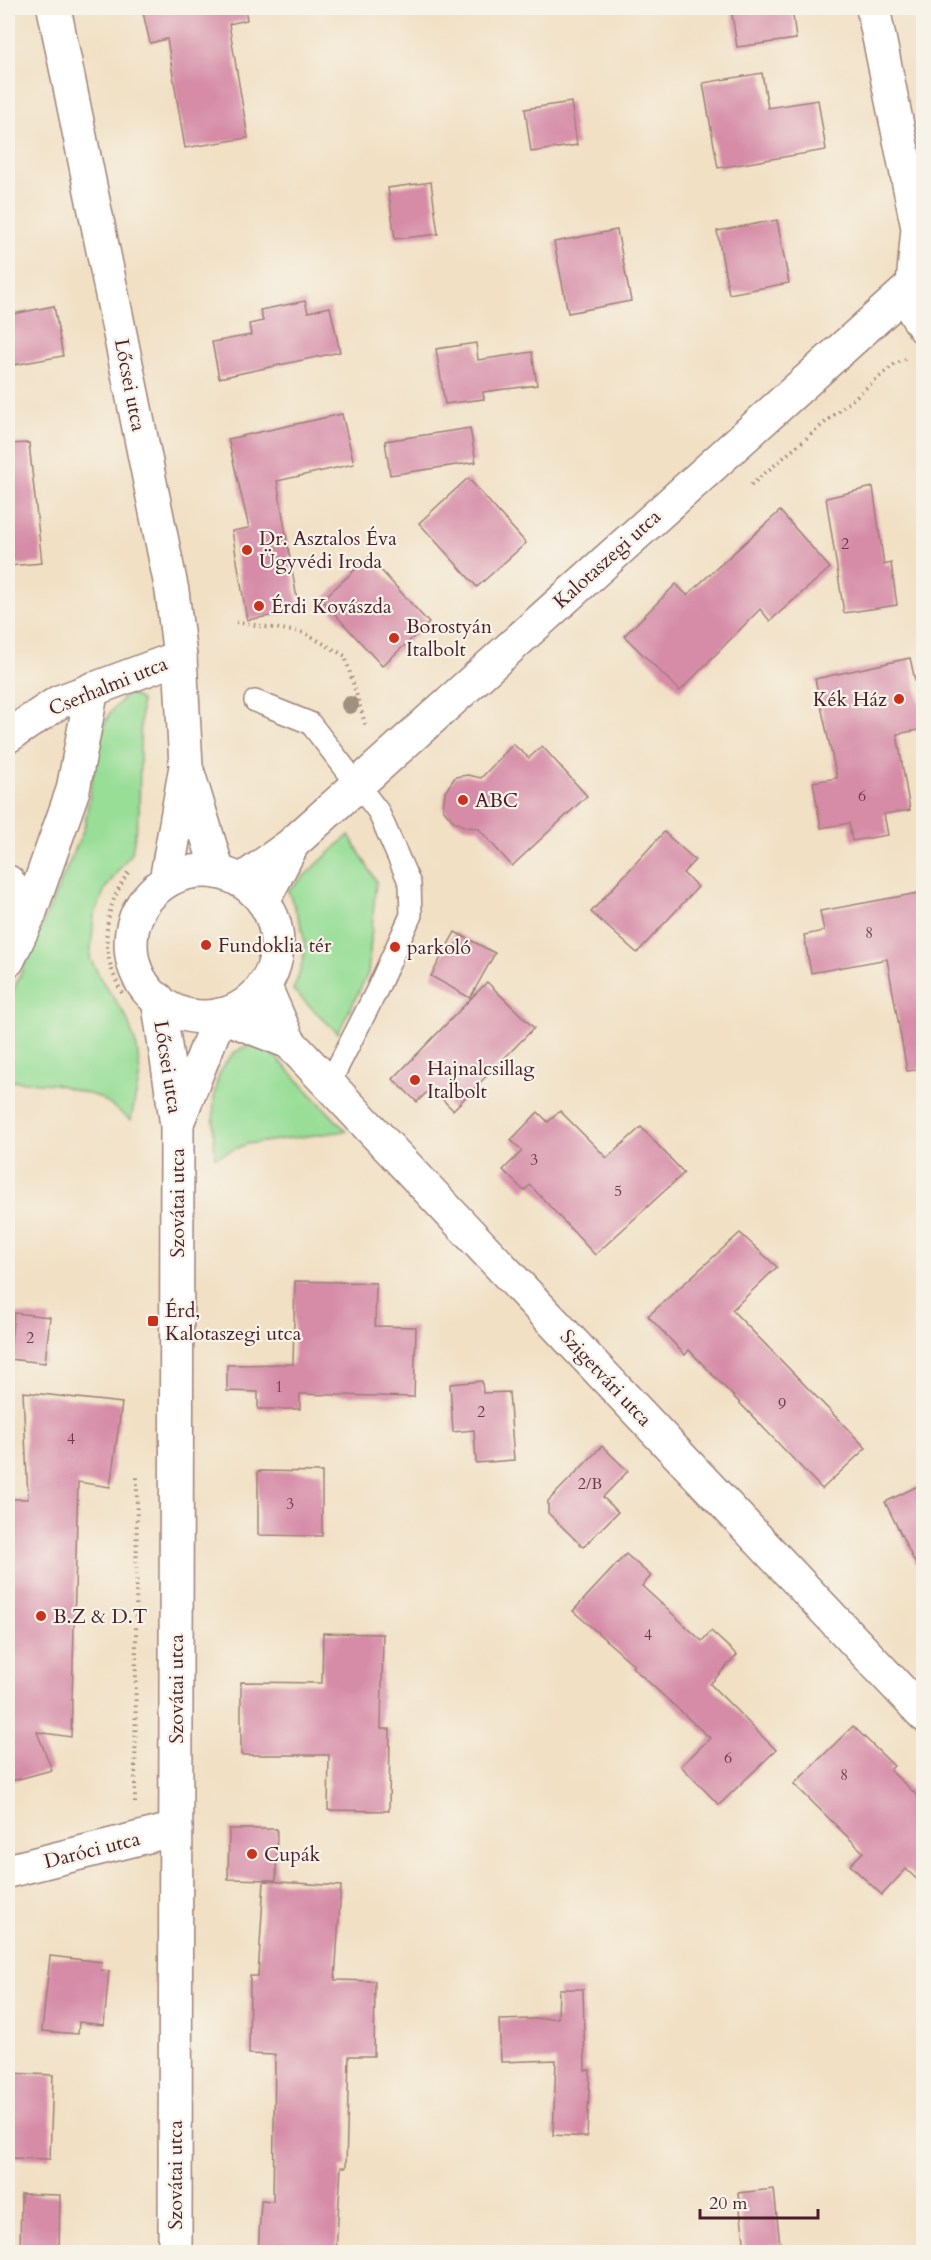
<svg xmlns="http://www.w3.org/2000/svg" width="931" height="2260" font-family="Cardo,serif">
<rect width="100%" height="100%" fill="#f7f3e8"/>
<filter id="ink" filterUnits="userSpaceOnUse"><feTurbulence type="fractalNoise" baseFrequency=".0167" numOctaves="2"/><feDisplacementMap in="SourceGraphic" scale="12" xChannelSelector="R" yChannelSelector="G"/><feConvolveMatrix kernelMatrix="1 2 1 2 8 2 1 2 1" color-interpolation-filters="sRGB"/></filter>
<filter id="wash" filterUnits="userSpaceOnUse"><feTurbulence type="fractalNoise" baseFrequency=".008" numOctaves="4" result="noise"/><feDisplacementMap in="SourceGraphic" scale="24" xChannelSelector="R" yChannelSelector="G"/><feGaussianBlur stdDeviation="1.35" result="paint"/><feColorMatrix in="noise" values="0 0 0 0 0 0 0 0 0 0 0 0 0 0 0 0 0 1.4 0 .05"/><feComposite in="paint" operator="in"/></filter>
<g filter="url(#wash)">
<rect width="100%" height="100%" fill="#f1e0c4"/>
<g fill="#98de97" stroke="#717e61" stroke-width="1.5">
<polygon points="128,693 141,700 139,813 132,852 105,889 94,916 90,958 102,981 126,1016 137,1048 140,1074 131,1120 99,1097 55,1084 14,1081 8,1083 8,1003 84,829 99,739 109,714"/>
<path d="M349 835 376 881 368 973 338 1033 293 990C312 947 305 933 288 891Z"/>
<path d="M261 1045 276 1057 346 1131 247 1144 215 1157C214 1122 205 1068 242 1048 247 1045 255 1046 261 1045Z"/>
</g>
<g id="blocks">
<g fill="#d68ba7">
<polygon points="142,8 245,8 247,20 229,24 248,138 185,148 167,39 150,43"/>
<polygon points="731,8 792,8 796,39 737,47"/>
<polygon points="762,73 768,108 818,100 826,150 718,168 703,83"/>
<polygon points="571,102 577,145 531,152 525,109"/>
<polygon points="431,182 438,234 395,239 388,188"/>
<polygon points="777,220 789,283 729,294 717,231"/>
<polygon points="617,230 631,301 568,313 554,242"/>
<polygon points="305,301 308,312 330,307 340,352 219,378 212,342 251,335 249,324 263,321 260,310"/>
<polygon points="54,306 63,356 8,366 8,315"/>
<polygon points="476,343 478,360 532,352 537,385 483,392 484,399 445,404 436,349"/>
<polygon points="342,414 354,464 277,481 299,611 247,620 232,531 249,528 228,439"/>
<polygon points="470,428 476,462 390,475 385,441"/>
<polygon points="29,443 42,563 8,566 8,444"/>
<polygon points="468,478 526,543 477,587 419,523"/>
<polygon points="873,487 884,565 891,563 897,605 844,613 826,498"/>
<polygon points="780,511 830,568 770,621 760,609 680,691 624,636 676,584 687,595"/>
<polygon points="369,557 429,623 382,666 322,600"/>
<polygon points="910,658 924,720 924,729 897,734 910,810 884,814 888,835 852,841 849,823 821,828 813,782 837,778 815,679"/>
<polygon points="513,744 529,758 542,746 587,796 512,866 478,828 466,827 453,821 443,809 445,792 455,777 468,775 481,778"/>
<polygon points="664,832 695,860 683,873 698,887 637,953 591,912"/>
<polygon points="924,892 924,1069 907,1071 887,959 811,973 804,935 824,931 820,911"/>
<polygon points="455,932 495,953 470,998 431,976"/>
<polygon points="487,982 534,1028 453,1110 431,1088 417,1102 393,1079"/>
<polygon points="560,1111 607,1158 641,1127 684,1173 595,1255 530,1185 524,1191 503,1170 522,1151 511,1140 538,1112 548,1122"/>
<polygon points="740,1233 777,1267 732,1310 866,1448 822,1489 689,1350 685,1355 648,1316"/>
<polygon points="295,1281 376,1283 375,1326 416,1327 414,1397 300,1394 300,1409 258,1409 258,1392 227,1391 227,1365 293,1364"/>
<polygon points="14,1313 50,1317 45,1363 9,1359"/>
<polygon points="482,1381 483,1393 509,1392 514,1460 476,1463 474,1430 453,1432 450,1384"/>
<polygon points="23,1392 122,1403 110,1487 78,1482 71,1737 37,1732 52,1770 8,1782 8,1499 28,1499"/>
<polygon points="602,1446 628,1471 603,1497 618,1512 583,1547 548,1513 548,1501"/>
<polygon points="258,1471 322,1472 322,1536 258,1535"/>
<polygon points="924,1483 924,1581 885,1502"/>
<polygon points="626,1554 651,1576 642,1586 702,1641 711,1631 737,1655 710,1684 776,1750 719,1805 681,1766 710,1738 632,1667 634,1665 573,1611"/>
<polygon points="323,1633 383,1634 381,1729 390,1729 389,1811 328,1810 329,1755 241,1755 241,1682 322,1683"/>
<polygon points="853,1726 894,1766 890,1770 924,1802 924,1886 906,1869 882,1895 850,1865 863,1852 794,1784"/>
<polygon points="229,1829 277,1829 276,1880 228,1879"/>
<polygon points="264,1881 341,1886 335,1980 375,1981 374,2056 349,2056 346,2167 341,2167 336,2253 258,2253 261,2200 273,2201 275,2055 249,2054 250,1976 258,1976"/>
<polygon points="50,1956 102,1962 101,1970 109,1971 104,2025 79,2022 78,2034 42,2031"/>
<polygon points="559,1989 583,1989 585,2070 590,2070 587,2137 553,2135 556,2060 501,2062 499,2020 558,2018"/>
<polygon points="8,2073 53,2075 50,2159 8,2158"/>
<polygon points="774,2189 780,2245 745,2249 738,2193"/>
<polygon points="21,2194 60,2195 59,2253 20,2253"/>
</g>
</g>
</g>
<g filter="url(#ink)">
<use href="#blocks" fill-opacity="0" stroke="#9e8078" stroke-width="1.5"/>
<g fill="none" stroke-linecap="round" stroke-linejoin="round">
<g stroke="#9e8078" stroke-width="24">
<polyline id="lane" points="255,701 310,723 378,811 410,884 411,915 376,992 329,1084"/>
</g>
<g stroke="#9e8078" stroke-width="36">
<g id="street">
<polyline points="873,8 918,228 913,284 915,313 924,327"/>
<polyline points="8,736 59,702 180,657"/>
<polyline points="241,881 292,844 924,275"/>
<polyline points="8,882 29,915"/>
<polyline points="263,901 290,849"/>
<polyline points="8,960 29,915 73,790 92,689"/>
<polyline points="264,985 289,1042 924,1715"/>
<polyline points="220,1015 289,1042"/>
<polyline points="8,1871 176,1829"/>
</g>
</g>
<g stroke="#9e8078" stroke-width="36">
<g id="secondary">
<polyline points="54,8 172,591 180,657 186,766 166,881"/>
<polyline points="188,773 218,872"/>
<circle cx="204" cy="944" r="73"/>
<polyline points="158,999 177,1125 175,2252"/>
<polyline points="177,1123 220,1015"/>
</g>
</g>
<g stroke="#9e8078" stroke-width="4" stroke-dasharray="1.5 4.5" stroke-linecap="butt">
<polyline points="751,485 892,366 905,359"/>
<polyline points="236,622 305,633 345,656 366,727"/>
<path d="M122 993C99 950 102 911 129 871"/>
<polyline points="135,1803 137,1474"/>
</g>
<use href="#lane" stroke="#fff" stroke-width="21"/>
<use href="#street" stroke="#fff" stroke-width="33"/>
<use href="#secondary" stroke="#fff" stroke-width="33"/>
</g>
<circle fill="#a0907f" cx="350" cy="705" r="9"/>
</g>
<g fill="#c8321e" stroke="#f7f3e8" stroke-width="2">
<circle cx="247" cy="550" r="6"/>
<circle cx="259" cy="606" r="6"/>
<circle cx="394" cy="638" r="6"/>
<circle cx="899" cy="699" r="6"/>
<circle cx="463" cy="800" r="6"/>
<circle cx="206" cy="945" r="6"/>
<circle cx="395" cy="947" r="6"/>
<circle cx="415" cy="1080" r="6"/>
<rect x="147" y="1315" width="12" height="12" rx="3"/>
<circle cx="41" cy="1616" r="6"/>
<circle cx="252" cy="1854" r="6"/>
</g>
<g text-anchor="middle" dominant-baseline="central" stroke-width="4.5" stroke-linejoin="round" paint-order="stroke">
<g font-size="16" fill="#6d3a4a">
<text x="845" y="544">2</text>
<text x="862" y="796">6</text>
<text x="869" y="933">8</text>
<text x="534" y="1160">3</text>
<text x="618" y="1191">5</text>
<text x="30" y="1338">2</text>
<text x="279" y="1387">1</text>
<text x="782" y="1404">9</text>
<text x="481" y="1412">2</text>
<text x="71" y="1439">4</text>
<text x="590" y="1484">2/B</text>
<text x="290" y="1504">3</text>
<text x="648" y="1635">4</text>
<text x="728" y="1758">6</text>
<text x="844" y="1775">8</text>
</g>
<g font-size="20" fill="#4a1f2b" stroke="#f7f3e8">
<text transform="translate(130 385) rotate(79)">Lőcsei utca</text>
<text transform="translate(607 559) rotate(-42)">Kalotaszegi utca</text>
<text transform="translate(108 686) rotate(-22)">Cserhalmi utca</text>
<text transform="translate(168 1067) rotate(81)">Lőcsei utca</text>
<text transform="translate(177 1203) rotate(-90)">Szovátai utca</text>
<text transform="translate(606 1378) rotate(47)">Szigetvári utca</text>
<text transform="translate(176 1689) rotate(-90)">Szovátai utca</text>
<text transform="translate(92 1850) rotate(-14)">Daróci utca</text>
<text transform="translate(175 2175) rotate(-90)">Szovátai utca</text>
</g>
<g font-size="20" fill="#4a1f2b" stroke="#f7f3e8" text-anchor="start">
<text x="259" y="538">Dr. Asztalos Éva<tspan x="259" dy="23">Ügyvédi Iroda</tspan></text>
<text x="271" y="606">Érdi Kovászda</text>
<text x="406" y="626">Borostyán<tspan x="406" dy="23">Italbolt</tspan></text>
<text x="887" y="699" text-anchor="end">Kék Ház</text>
<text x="475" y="800">ABC</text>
<text x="218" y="945">Fundoklia tér</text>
<text x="407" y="947">parkoló</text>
<text x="427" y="1068">Hajnalcsillag<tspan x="427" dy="23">Italbolt</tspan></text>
<text x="165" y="1310">Érd,<tspan x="165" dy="23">Kalotaszegi utca</tspan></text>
<text x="53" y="1616">B.Z &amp; D.T</text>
<text x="264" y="1854">Cupák</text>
</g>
</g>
<rect width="931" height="2260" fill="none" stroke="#f7f3e8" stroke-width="30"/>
<path d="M700 2209v9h118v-9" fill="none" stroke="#4a1f2b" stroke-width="3"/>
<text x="709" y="2209" font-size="18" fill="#4a1f2b" stroke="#f7f3e8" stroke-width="4.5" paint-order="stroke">20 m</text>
</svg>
